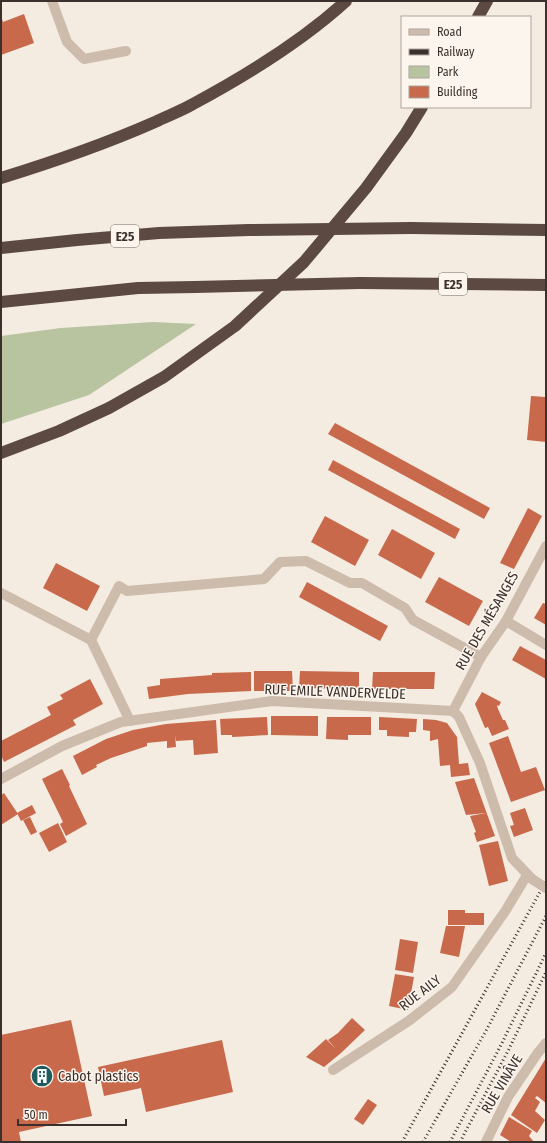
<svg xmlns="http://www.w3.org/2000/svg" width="547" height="1143" font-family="'Fira Sans Condensed',sans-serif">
<rect width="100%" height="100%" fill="#f4ebe1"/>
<polygon fill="#b8c4a0" points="153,322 196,324 89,395 1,424 1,336 61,328"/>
<g fill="#c8694b">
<polygon points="24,14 34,43 1,55 1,16 3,22"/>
<polygon points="531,396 546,397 546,442 527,440"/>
<polygon points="335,423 490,508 484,519 328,434"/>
<polygon points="333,460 460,529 455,539 328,470"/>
<polygon points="528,508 542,516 514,569 500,563"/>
<polygon points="325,516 369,540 355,566 311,542"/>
<polygon points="392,529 435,553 421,579 378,555"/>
<polygon points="56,563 100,586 87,611 43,588"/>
<polygon points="439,577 483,601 469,626 425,602"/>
<polygon points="307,582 388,626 380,641 299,597"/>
<polygon points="543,603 546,604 546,625 534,618"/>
<polygon points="520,646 546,660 546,679 512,660"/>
<polygon points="254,671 292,671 293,691 254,691"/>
<polygon points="300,671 359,672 359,689 299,688"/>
<polygon points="251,672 251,691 188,694 149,699 147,687 160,685 160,679 212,675 212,673"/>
<polygon points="373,672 435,672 434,689 372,689"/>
<polygon points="90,679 103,704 73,720 76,725 4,762 1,755 1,741 51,715 47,707 63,699 60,695"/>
<polygon points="482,692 501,702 499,706 497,705 498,709 503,720 505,720 509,729 492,736 488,727 485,728 475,704"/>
<polygon points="271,716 318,716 318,736 271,735"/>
<polygon points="267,717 268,735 232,737 232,735 221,735 220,719"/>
<polygon points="327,717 371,717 371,735 348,735 348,740 326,739"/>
<polygon points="379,717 417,719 416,732 409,732 409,737 387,736 387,730 379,730"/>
<polygon points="423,719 436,720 447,723 457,737 459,764 468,763 470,775 451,777 450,765 440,766 438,739 430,741 430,731 423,730"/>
<polygon points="216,720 218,753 194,755 193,740 176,741 175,735 176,747 167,748 167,741 147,743 147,746 111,758 96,765 97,767 82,775 73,756 106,739 133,730 166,724"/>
<polygon points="508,736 521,772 536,767 545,790 511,802 489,743"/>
<polygon points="62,769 70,785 69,786 87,824 66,836 60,824 63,822 42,779"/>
<polygon points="474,778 495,836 477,842 474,833 476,832 470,816 486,813 466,815 455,782"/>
<polygon points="4,793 18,814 1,825 1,795"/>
<polygon points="32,805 36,813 21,821 17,813"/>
<polygon points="525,808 533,830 514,837 510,826 514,825 510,813"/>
<polygon points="30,817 37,832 31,835 23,820"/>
<polygon points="58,823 67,842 49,852 39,833"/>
<polygon points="498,841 508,881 489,886 479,845"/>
<polygon points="448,910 465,910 465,913 484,913 484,925 448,925"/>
<polygon points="446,926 465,926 459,957 440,953"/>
<polygon points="400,939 418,942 413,973 395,970"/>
<polygon points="395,974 414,977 408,1010 389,1006"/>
<polygon points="352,1018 365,1030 341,1053 324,1067 306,1057 326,1039 336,1049 328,1040 338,1033"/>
<polygon points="71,1020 92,1116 19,1132 21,1142 1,1142 1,1035"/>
<polygon points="222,1040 233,1092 146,1112 141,1088 104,1096 98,1067"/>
<polygon points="546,1058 546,1103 537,1096 535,1098 540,1102 535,1111 545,1120 537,1133 511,1115"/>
<polygon points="368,1099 377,1105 363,1125 354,1119"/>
<polygon points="509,1117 532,1131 529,1136 534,1142 511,1142 500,1135"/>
</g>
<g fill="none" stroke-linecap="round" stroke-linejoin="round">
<g stroke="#cdbbac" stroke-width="10">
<polyline points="52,1 67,42 84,59 126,51"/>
<polyline points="1,593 91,640"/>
<polyline points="506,621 546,645"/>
<polyline points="453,711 481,657 506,621 546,546"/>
<polyline points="130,721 91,640 119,586 127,591 264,579 280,562 306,561 350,583 362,583 405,608 413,620 481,657"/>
<polyline points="1,779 62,746 121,722 272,701 453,711 459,717 480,763 512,858 532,879"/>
<polyline points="333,1070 410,1020 452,987 506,910 527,875"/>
<polyline points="486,1142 508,1097 537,1054 546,1043"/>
</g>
<g stroke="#5c4a42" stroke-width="12">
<polyline points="478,17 487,1"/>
<path d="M1 178C53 162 105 144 155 122 167 116 181 111 193 104 247 75 301 42 346 1"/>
<polyline points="411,228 546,230"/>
<polyline points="1,248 77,240 159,233 249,230"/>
<polyline points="360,283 546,285"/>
<polyline points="1,302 138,288 195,287"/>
<polyline points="1,453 59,431 109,408 164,377 235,326 304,262 366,188 406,133 422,107"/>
</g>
<g stroke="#3b302b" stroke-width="3" stroke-dasharray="1 3" stroke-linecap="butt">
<polyline points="402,1142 546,881"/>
<polyline points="423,1142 487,1029 546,916"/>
<polyline points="450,1142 501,1045 546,953"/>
<polyline points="460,1142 509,1049 546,972"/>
</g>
<polyline stroke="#cdbbac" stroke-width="10" points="532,879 546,888"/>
<g stroke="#5c4a42" stroke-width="12">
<polyline points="249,230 411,228"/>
<polyline points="195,287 360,283"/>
</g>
</g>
<defs>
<g id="building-disc" transform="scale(1.15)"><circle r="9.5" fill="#1f5a5e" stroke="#fbf5ee"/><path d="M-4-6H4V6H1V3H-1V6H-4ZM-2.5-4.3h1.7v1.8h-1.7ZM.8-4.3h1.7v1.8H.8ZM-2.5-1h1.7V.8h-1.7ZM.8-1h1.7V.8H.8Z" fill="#fff"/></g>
</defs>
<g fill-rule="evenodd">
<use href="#building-disc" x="42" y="1076"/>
</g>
<g text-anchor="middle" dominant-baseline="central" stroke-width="3" stroke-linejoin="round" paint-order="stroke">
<g fill="#fbf5ee" stroke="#756b66" stroke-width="1">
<rect x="111" y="225" width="28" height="22" rx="3"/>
<rect x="439" y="273" width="28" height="22" rx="3"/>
</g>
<g font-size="13" font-weight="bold" fill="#3b302b">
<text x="125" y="236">E25</text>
<text x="453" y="284">E25</text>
</g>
<g font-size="14" fill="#3b302b" stroke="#fbf5ee">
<text transform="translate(487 621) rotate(-60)">RUE DES MÉSANGES</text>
<text transform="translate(335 692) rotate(2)">RUE EMILE VANDERVELDE</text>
<text transform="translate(420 993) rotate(-38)">RUE AILY</text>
<text transform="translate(502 1084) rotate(-59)">RUE VINÂVE</text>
</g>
<g font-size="14" fill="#3b302b" stroke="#fbf5ee" text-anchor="start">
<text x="58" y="1076">Cabot plastics</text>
</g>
</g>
<rect width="547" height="1143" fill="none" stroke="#3b302b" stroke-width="4"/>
<rect x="401" y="16" width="130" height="92" fill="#fbf5ee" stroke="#aea6a0"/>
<rect x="409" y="29" width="20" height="6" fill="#cdbbac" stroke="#aea6a0"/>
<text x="437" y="36" font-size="12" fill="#3b302b">Road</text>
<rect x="409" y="49" width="20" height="6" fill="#3b302b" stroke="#aea6a0"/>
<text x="437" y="56" font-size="12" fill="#3b302b">Railway</text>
<rect x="409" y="66" width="20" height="12" fill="#b8c4a0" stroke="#aea6a0"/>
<text x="437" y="76" font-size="12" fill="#3b302b">Park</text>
<rect x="409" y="86" width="20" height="12" fill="#c8694b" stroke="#aea6a0"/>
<text x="437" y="96" font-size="12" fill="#3b302b">Building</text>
<path d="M18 1119v6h108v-6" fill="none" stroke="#3b302b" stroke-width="2"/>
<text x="24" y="1119" font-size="12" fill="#3b302b" stroke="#fbf5ee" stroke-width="3" paint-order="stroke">50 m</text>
</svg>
